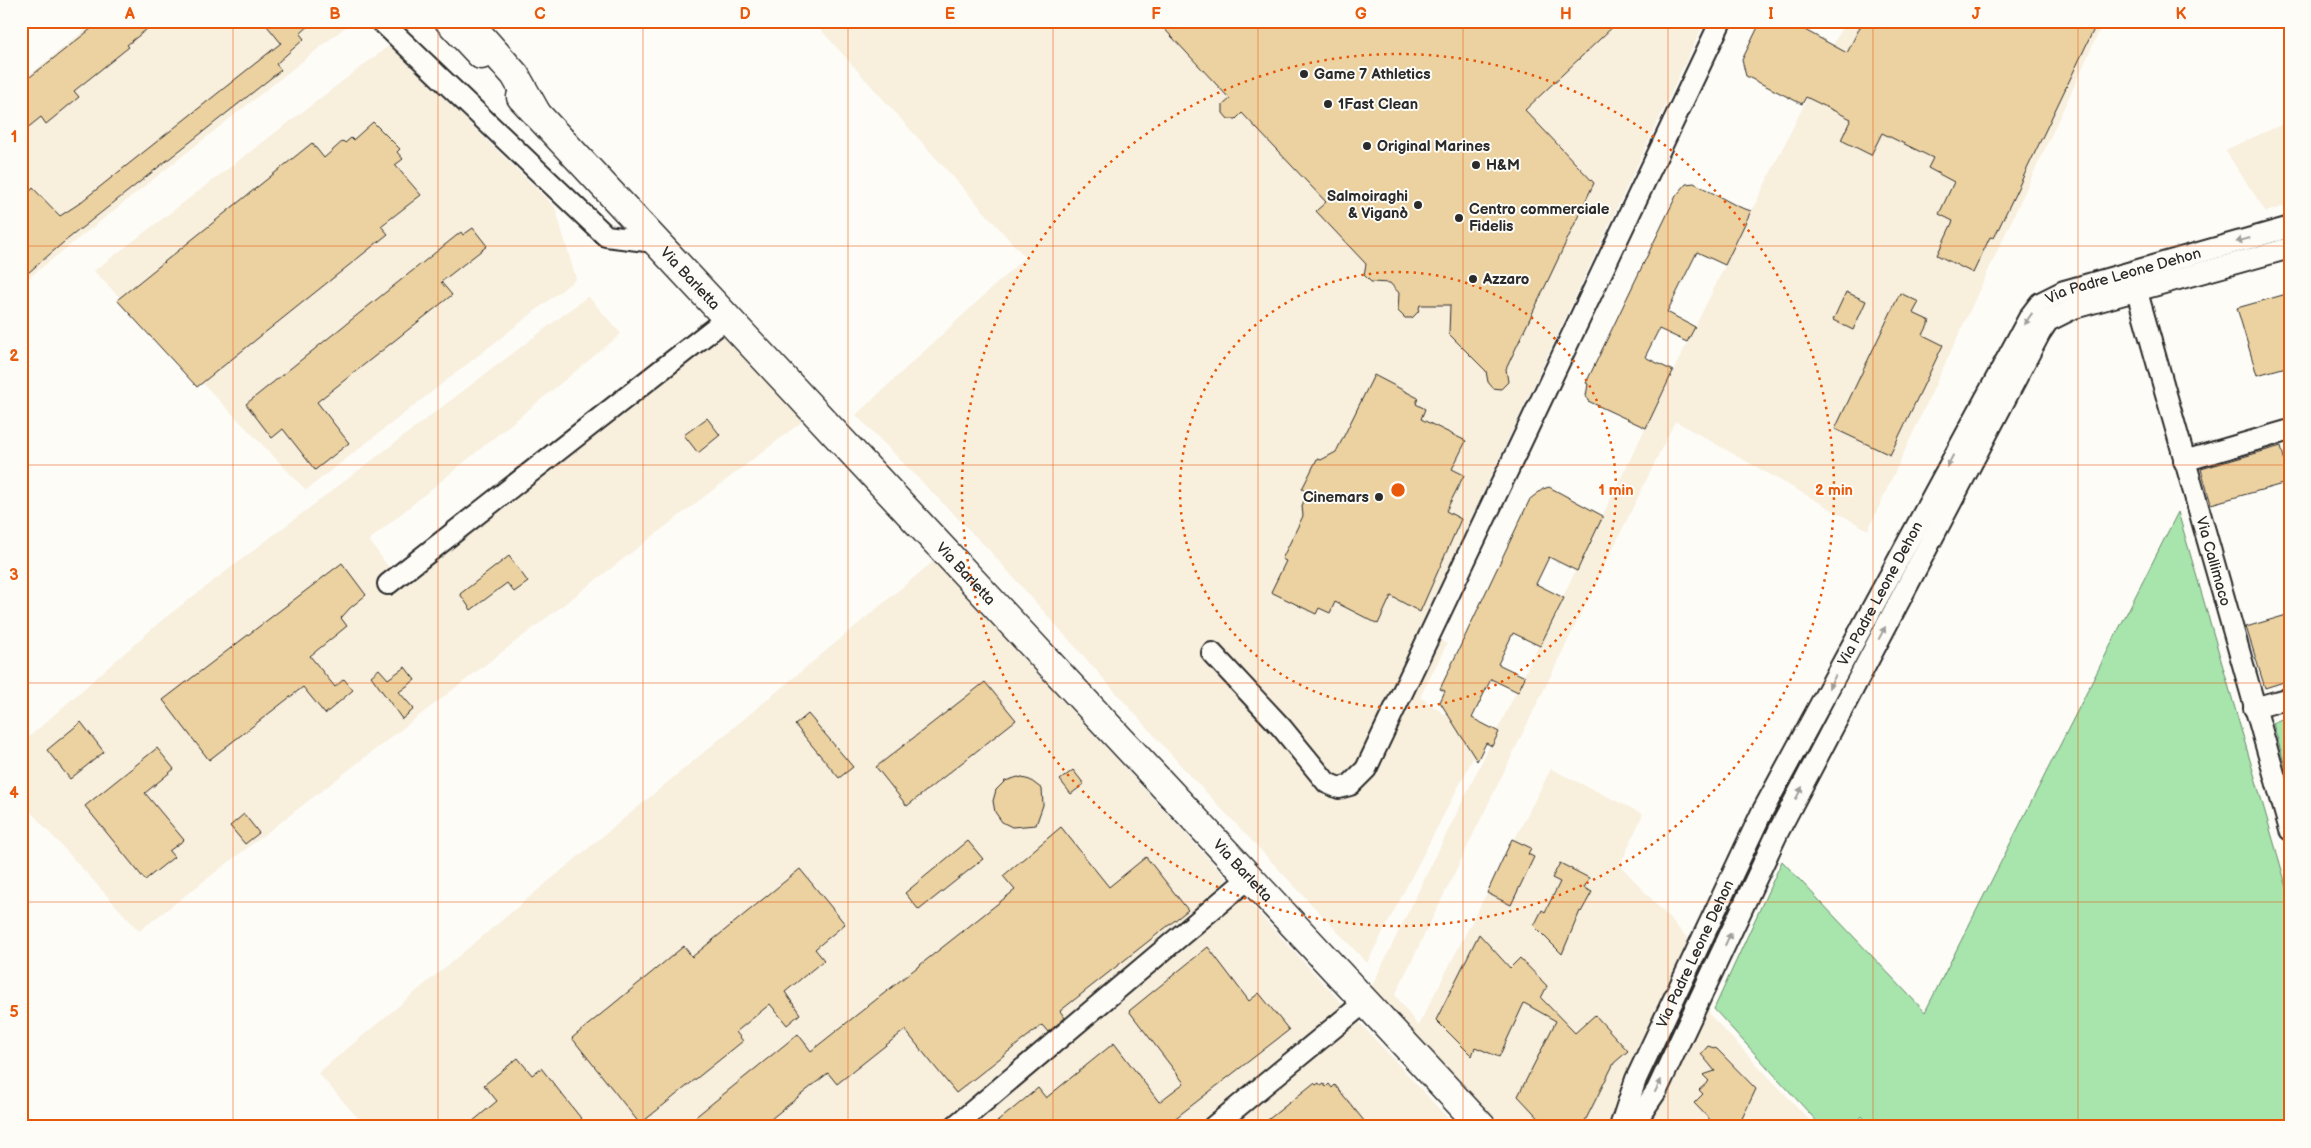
<svg xmlns="http://www.w3.org/2000/svg" width="2311" height="1148" font-family="'Balsamiq Sans',sans-serif">
<rect width="100%" height="100%" fill="#fdfcf7"/>
<filter id="ink" filterUnits="userSpaceOnUse"><feTurbulence type="fractalNoise" baseFrequency=".02" numOctaves="2"/><feDisplacementMap in="SourceGraphic" scale="10" xChannelSelector="R" yChannelSelector="G"/><feConvolveMatrix kernelMatrix="1 2 1 2 8 2 1 2 1" color-interpolation-filters="sRGB"/></filter>
<g filter="url(#ink)">
<g fill="#f8efdd">
<polygon points="96,21 353,21 21,284 21,82"/>
<polygon points="813,21 1705,21 1419,629 1447,644 1420,697 1482,741 1367,963 1185,770 990,551 856,415 1025,257"/>
<polygon points="1845,21 2104,21 1868,530 1675,421 1395,995 1418,1026 1551,769 1643,814 1620,865 1690,941 1710,1015 1816,1127 1502,1127 1371,988"/>
<polygon points="390,45 555,207 576,279 306,490 94,271"/>
<polygon points="2290,121 2290,204 2266,212 2225,150"/>
<polygon points="588,296 621,334 369,540 402,586 725,333 804,420 139,931 21,801 21,744 162,620"/>
<polygon points="934,561 1456,1127 366,1127 318,1073"/>
</g>
<g fill="#a7e5ac" stroke="#69886c">
<polygon points="2178,512 2290,898 2290,1127 1873,1127 1862,1116 1855,1127 1822,1127 1714,1009 1782,861 1925,1012"/>
<polygon points="2290,718 2290,772 2287,773 2273,723"/>
</g>
<g fill="#edd2a1" stroke="#2b2b2b">
<polygon points="101,21 157,21 127,45 129,47 74,91 79,97 46,124 41,117 21,133 21,84"/>
<polygon points="263,21 314,21 300,34 304,39 276,64 281,70 64,242 21,279 21,201 26,196 33,188 60,216 77,205 281,43"/>
<polygon points="1157,21 1619,21 1525,110 1594,183 1506,369 1508,382 1501,389 1493,388 1488,382 1486,371 1449,334 1450,305 1420,305 1418,312 1412,318 1405,318 1398,311 1399,293 1390,283 1371,282 1364,275 1366,264 1316,211 1326,202 1242,113 1236,119 1228,119 1223,113 1223,105 1230,99"/>
<polygon points="1761,21 1807,21 1803,29 1847,53 1863,21 2078,21 2094,29 1994,238 1990,237 1973,273 1937,255 1953,221 1939,214 1954,182 1928,168 1933,158 1882,133 1871,155 1841,140 1851,119 1806,97 1802,104 1746,76 1742,60"/>
<polygon points="373,122 400,149 397,152 403,159 395,165 421,195 381,226 388,234 197,387 117,300 312,143 324,158 343,141 345,143 351,138 353,140"/>
<polygon points="1694,183 1737,206 1751,211 1725,265 1697,252 1667,312 1695,327 1687,342 1659,329 1645,357 1673,371 1646,428 1588,401 1586,396 1588,384 1586,383 1676,196 1686,184"/>
<polygon points="473,228 487,246 441,282 452,295 317,402 349,443 315,470 283,429 272,438 246,404 461,232 463,235"/>
<polygon points="1846,292 1866,301 1853,330 1833,320"/>
<polygon points="1900,293 1919,302 1913,313 1930,321 1923,335 1943,345 1890,455 1835,429"/>
<polygon points="2290,293 2290,366 2257,375 2237,308"/>
<polygon points="1374,375 1418,398 1416,404 1425,409 1421,419 1466,441 1452,469 1464,475 1446,511 1461,519 1420,612 1391,596 1378,624 1335,602 1330,613 1319,608 1316,614 1271,592 1286,561 1282,559 1303,516 1302,506 1307,492 1302,489 1317,459 1321,460 1336,452"/>
<polygon points="707,418 720,435 698,453 684,435"/>
<polygon points="2281,446 2290,482 2211,504 2201,469"/>
<polygon points="1549,487 1603,516 1577,571 1549,557 1536,584 1564,598 1540,646 1513,633 1498,664 1525,677 1518,692 1491,679 1472,718 1499,732 1492,746 1486,743 1477,761 1440,702 1445,691 1440,689 1530,499 1543,489"/>
<polygon points="509,556 528,582 514,592 507,583 471,610 460,594"/>
<polygon points="342,563 366,595 350,608 341,618 347,626 310,656 335,687 344,679 353,690 325,714 303,687 209,760 163,700"/>
<polygon points="2290,614 2290,680 2265,688 2246,627"/>
<polygon points="405,667 415,680 399,692 414,709 402,719 371,676 379,669 388,679"/>
<polygon points="985,682 1016,720 907,806 876,767"/>
<polygon points="808,714 853,767 839,778 795,725"/>
<polygon points="81,722 104,752 70,779 47,750"/>
<polygon points="157,748 174,769 145,793 184,840 169,851 174,857 145,880 85,806"/>
<polygon points="1073,770 1084,784 1071,794 1060,780"/>
<polygon points="1018,777 1030,780 1042,789 1043,805 1036,825 1012,827 1002,822 995,812 993,801 996,790 1005,781"/>
<polygon points="244,814 259,833 245,844 230,826"/>
<polygon points="1061,827 1109,887 1146,857 1188,910 1060,1011 1065,1018 1048,1032 1042,1025 956,1093 905,1030 837,1084 828,1073 761,1127 683,1127 798,1034 811,1051 1015,890 1003,876"/>
<polygon points="1512,839 1531,848 1528,854 1534,857 1511,905 1487,893"/>
<polygon points="968,841 983,859 919,910 905,893"/>
<polygon points="1560,863 1589,878 1584,888 1592,892 1581,912 1580,911 1562,954 1534,926 1542,910 1545,912 1560,882 1552,878"/>
<polygon points="800,869 845,924 815,949 824,960 785,992 800,1014 787,1025 770,1004 736,1032 743,1041 640,1124 572,1038 684,946 692,957"/>
<polygon points="1479,934 1510,968 1520,958 1547,986 1541,998 1575,1033 1595,1015 1628,1051 1614,1063 1582,1127 1547,1127 1518,1096 1556,1021 1524,1003 1499,1057 1475,1047 1472,1056 1436,1020"/>
<polygon points="1208,947 1249,1001 1259,993 1289,1030 1164,1127 991,1127 1038,1088 1046,1098 1114,1043 1159,1102 1184,1083 1129,1011"/>
<polygon points="1708,1046 1717,1049 1756,1089 1738,1127 1717,1127 1694,1103 1703,1094 1699,1090 1709,1081 1703,1075 1715,1071 1701,1054"/>
<polygon points="518,1058 532,1075 541,1068 588,1127 466,1127 497,1101 484,1085"/>
<polygon points="1314,1083 1316,1085 1319,1083 1321,1086 1324,1084 1326,1087 1329,1084 1332,1088 1335,1085 1369,1127 1259,1127"/>
</g>
<g fill="none" stroke-linecap="round" stroke-linejoin="round">
<g stroke="#2b2b2b" stroke-width="24">
<g id="minor">
<polyline points="381,21 606,236 654,242"/>
<path id="s1" d="M2137 292 2290 830"/>
<polyline points="2184,461 2290,430"/>
<polyline points="388,584 726,319"/>
<polyline points="1212,653 1282,728 1327,783 1339,788 1350,785 1366,769 1721,21"/>
<polyline points="2254,708 2290,698"/>
<polyline points="954,1127 1249,878"/>
<polyline points="1213,1127 1365,1002"/>
<path id="s2" d="M1620 1127 1636 1079 1761 814 2030 316 2040 303 2064 291 2290 227"/>
<polyline points="1632,1127 1657,1090 1778,832 2040,333 2048,321 2074,308 2290,248"/>
</g>
</g>
<g stroke="#2b2b2b" stroke-width="31">
<g id="secondary">
<polyline points="449,21 481,55"/>
<path id="s3" d="M521 97 1482 1127"/>
</g>
</g>
<g stroke="#2b2b2b" stroke-width="31">
<polyline id="primary" points="467,21 515,75 537,114"/>
</g>
<use href="#minor" stroke="#fdfcf7" stroke-width="20"/>
<use href="#secondary" stroke="#fdfcf7" stroke-width="28"/>
<use href="#primary" stroke="#fdfcf7" stroke-width="28"/>
</g>
<defs><path id="oneway-solid" d="M-6-.8H1V-3.2L6.5 0L1 3.2V.8H-6Z" transform="scale(1.25)"/></defs>
<g fill="#9e9e9b">
<use href="#oneway-solid" transform="translate(2243 240) rotate(164)"/>
<use href="#oneway-solid" transform="translate(2028 319) rotate(125)"/>
<use href="#oneway-solid" transform="translate(1950 461) rotate(118)"/>
<use href="#oneway-solid" transform="translate(1882 633) rotate(-62)"/>
<use href="#oneway-solid" transform="translate(1832 682) rotate(118)"/>
<use href="#oneway-solid" transform="translate(1799 793) rotate(-62)"/>
<use href="#oneway-solid" transform="translate(1728 939) rotate(-65)"/>
<use href="#oneway-solid" transform="translate(1658 1086) rotate(-63)"/>
</g>
</g>
<path fill="none" stroke="#e8590c" stroke-width="1" stroke-opacity="0.55" d="M233 21V1127M438 21V1127M643 21V1127M848 21V1127M1053 21V1127M1258 21V1127M1463 21V1127M1668 21V1127M1873 21V1127M2078 21V1127M21 246H2290M21 465H2290M21 683H2290M21 902H2290"/>
<g fill="none" stroke="#e8590c" stroke-width="2.5" stroke-dasharray="2.5 5">
<circle cx="1398" cy="490" r="218"/>
<circle cx="1398" cy="490" r="436"/>
</g>
<g fill="#2b2b2b" stroke="#fdfcf7" stroke-width="2">
<circle cx="1304" cy="74" r="5"/>
<circle cx="1328" cy="104" r="5"/>
<circle cx="1367" cy="146" r="5"/>
<circle cx="1476" cy="165" r="5"/>
<circle cx="1418" cy="205" r="5"/>
<circle cx="1459" cy="218" r="5"/>
<circle cx="1473" cy="279" r="5"/>
<circle cx="1379" cy="497" r="5"/>
</g>
<g text-anchor="middle" dominant-baseline="central" stroke-width="4" stroke-linejoin="round" paint-order="stroke">
<g font-size="15" font-weight="bold" fill="#2b2b2b" stroke="#fdfcf7" text-anchor="start">
<text x="1314" y="74">Game 7 Athletics</text>
<text x="1338" y="104">1Fast Clean</text>
<text x="1377" y="146">Original Marines</text>
<text x="1486" y="165">H&amp;M</text>
<text x="1408" y="196" text-anchor="end">Salmoiraghi<tspan x="1408" dy="17">&amp; Viganò</tspan></text>
<text x="1469" y="209">Centro commerciale<tspan x="1469" dy="17">Fidelis</tspan></text>
<text x="1483" y="279">Azzaro</text>
<text x="1369" y="497" text-anchor="end">Cinemars</text>
</g>
<g font-size="15" fill="#2b2b2b" stroke="#fdfcf7">
<text stroke="none"><textPath href="#s2" startOffset="1014">Via Padre Leone Dehon</textPath></text>
<text stroke="none"><textPath href="#s3" startOffset="248">Via Barletta</textPath></text>
<text stroke="none"><textPath href="#s1" startOffset="280">Via Callimaco</textPath></text>
<text stroke="none"><textPath href="#s3" startOffset="652">Via Barletta</textPath></text>
<text stroke="none"><textPath href="#s2" startOffset="594">Via Padre Leone Dehon</textPath></text>
<text stroke="none"><textPath href="#s3" startOffset="1058">Via Barletta</textPath></text>
<text stroke="none"><textPath href="#s2" startOffset="189">Via Padre Leone Dehon</textPath></text>
</g>
</g>
<circle cx="1398" cy="490" r="8" fill="#e8590c" stroke="#fdfcf7" stroke-width="2.5"/>
<g font-size="15" text-anchor="middle" font-weight="bold" fill="#e8590c" stroke="#fdfcf7" stroke-width="4" stroke-linejoin="round" paint-order="stroke">
<text x="1616" y="495">1 min</text>
<text x="1834" y="495">2 min</text>
</g>
<rect width="2311" height="1148" fill="none" stroke="#fdfcf7" stroke-width="55"/>
<rect x="28" y="28" width="2256" height="1092" fill="none" stroke="#e8590c" stroke-width="2"/>
<g font-size="16" text-anchor="middle" font-weight="bold" fill="#e8590c">
<text x="130" y="19">A</text>
<text x="335" y="19">B</text>
<text x="540" y="19">C</text>
<text x="745" y="19">D</text>
<text x="950" y="19">E</text>
<text x="1156" y="19">F</text>
<text x="1361" y="19">G</text>
<text x="1566" y="19">H</text>
<text x="1771" y="19">I</text>
<text x="1976" y="19">J</text>
<text x="2181" y="19">K</text>
<text x="14" y="142">1</text>
<text x="14" y="361">2</text>
<text x="14" y="580">3</text>
<text x="14" y="798">4</text>
<text x="14" y="1017">5</text>
</g>
</svg>
